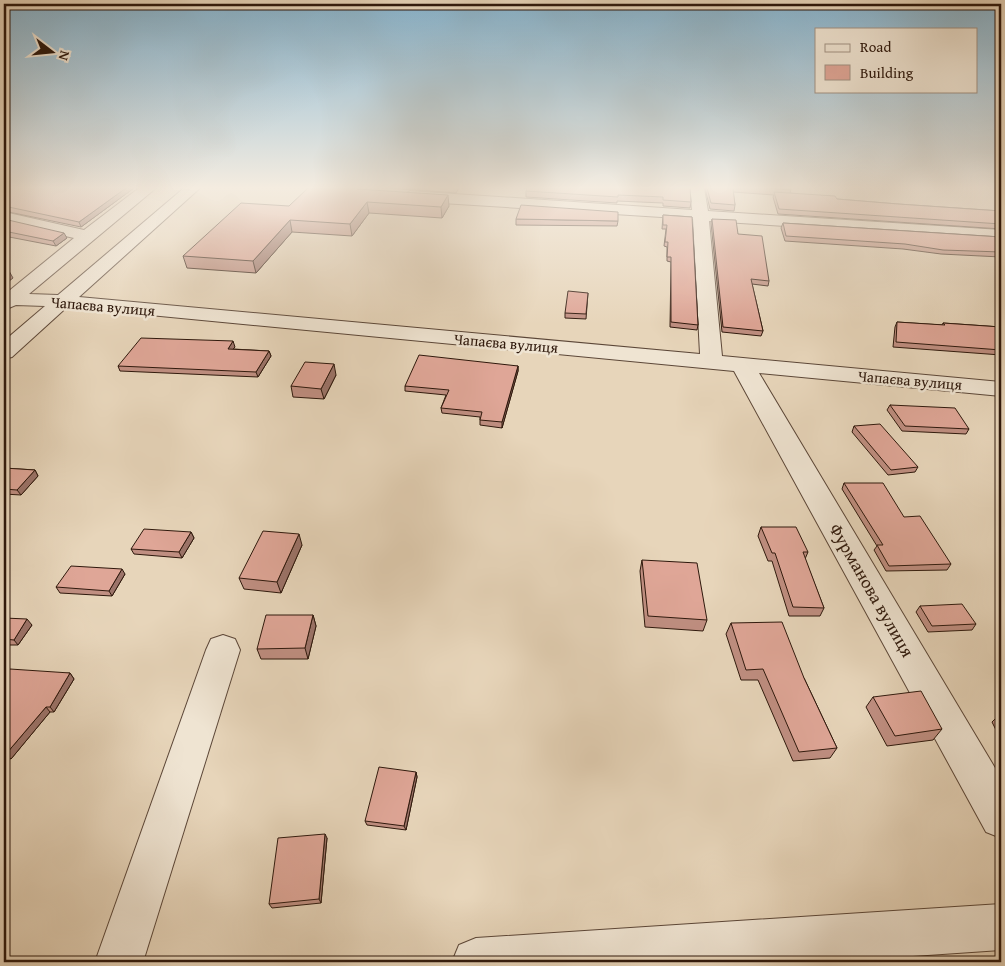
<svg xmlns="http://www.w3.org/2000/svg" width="1005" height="966" font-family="'Gentium Book Plus',serif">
<rect width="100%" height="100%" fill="#e7d5ba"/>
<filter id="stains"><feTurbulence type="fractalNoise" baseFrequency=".004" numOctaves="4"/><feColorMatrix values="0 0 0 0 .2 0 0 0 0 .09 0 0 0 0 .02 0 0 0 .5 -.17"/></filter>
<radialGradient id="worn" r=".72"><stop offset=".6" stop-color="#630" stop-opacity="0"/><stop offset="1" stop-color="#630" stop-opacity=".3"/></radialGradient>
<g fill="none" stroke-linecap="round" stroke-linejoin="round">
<g stroke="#5c4738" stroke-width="2">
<g id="minor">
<polygon points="139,188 156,188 29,294 58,295 184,188 200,188 79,297 700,354 693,219 410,201 402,196 410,191 692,210 690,188 704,188 708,211 1001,230 1001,240 709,221 722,356 1001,382 1001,396 759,373 1001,778 1001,838 986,832 734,371 67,307 12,357 4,359 4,341 45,306 16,305 4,310 4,295 74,238 4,222 4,212 84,230"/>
<polygon points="223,635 235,639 240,650 143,962 95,962 206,650 211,639"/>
<polygon points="1001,904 1001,950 825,962 452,962 459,945 476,938"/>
</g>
</g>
<use href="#minor" fill="#efe4d2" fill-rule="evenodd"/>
</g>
<g fill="#c08f82" stroke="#2e180c">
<polygon points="4,188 134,188 81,227 4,211"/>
<polygon points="389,188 459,188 456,193"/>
<polygon points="690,188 691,202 690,208 663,206 663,203 617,201 617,203 526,197 526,191"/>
<polygon points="705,188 790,188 791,190 790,193 837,199 898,204 1001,211 1001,229 778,214 773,197 774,195 733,192 735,205 734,211 710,209"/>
<polygon points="357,189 449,206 442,218 369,213 352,236 292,232 256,273 187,268 183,256"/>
<polygon points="663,215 692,217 698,325 697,330 670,327 671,262 667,261 667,247 664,246 666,229 662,229"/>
<polygon points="4,219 67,238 56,246 4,236"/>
<polygon points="516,219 618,221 617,226 516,225"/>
<polygon points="712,219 738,234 769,281 768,286 752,284 763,331 761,336 722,332 711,223"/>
<polygon points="783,223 1001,237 1001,257 941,254 903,249 785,241 781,228"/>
<polygon points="588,293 586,319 565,318 565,313"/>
<polygon points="897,322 942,325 943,323 1001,327 1001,355 893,347 895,327"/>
<polygon points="235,347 233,349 269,351 271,356 258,377 120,371 118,366"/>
<polygon points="518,366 518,371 502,428 480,425 480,417 442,413 441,408 446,395 405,391 405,386"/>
<polygon points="336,375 324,399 293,397 291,386"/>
<polygon points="890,405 969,429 966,434 902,431 887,410"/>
<polygon points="854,426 918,467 915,472 888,475 852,432"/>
<polygon points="4,468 35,470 38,476 21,495 4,494"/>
<polygon points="844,483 904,517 951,564 947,570 886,571 874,550 877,546 842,489"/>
<polygon points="761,527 808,552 805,559 824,608 820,616 789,616 772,561 768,561 758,536"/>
<polygon points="191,532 194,538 182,558 134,554 131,549"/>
<polygon points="302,545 281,593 244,589 239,578"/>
<polygon points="642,560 707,620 703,631 645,627 640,571"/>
<polygon points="125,574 112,596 60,593 56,587"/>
<polygon points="920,606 976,624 972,630 928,632 916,612"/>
<polygon points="313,615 316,626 308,659 261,659 257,649"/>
<polygon points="4,618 32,625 18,645 4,645"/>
<polygon points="731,623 804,678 837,748 830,758 793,761 758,680 741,680 726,634"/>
<polygon points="70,673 74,679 54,712 50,712 11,759 4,757 4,678"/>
<polygon points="873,697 942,729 933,740 887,746 866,707"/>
<polygon points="997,717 1001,717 1001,740 992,722"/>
<polygon points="416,772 417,777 406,830 367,825 365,821"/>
<polygon points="327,838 321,903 272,908 269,904"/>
</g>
<g fill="#9c746a" stroke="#2e180c">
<polygon points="126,188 134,188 81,227 79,222"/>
<polygon points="448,195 449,206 442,218 441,207"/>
<polygon points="367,202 369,213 352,236 350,224"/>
<polygon points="290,220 292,232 256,273 253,261"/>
<polygon points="64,233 67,238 56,246 53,241"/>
<polygon points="9,271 13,278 4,285 4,276"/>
<polygon points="233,341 235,347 229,354 228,349"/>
<polygon points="269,351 271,356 258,377 256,372"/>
<polygon points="334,364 336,375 324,399 321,389"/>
<polygon points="518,366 518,371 502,428 502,422"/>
<polygon points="35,470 38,476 21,495 17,490"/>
<polygon points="191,532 194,538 182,558 179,552"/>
<polygon points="299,534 302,545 281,593 277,582"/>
<polygon points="122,569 125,574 112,596 109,591"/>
<polygon points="313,615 316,626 308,659 305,648"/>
<polygon points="27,619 32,625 18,645 14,640"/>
<polygon points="70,673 74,679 54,712 50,707"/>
<polygon points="46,707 50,712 11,759 6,754"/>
<polygon points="416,772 417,777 406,830 404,826"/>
<polygon points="325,834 327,838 321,903 319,899"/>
</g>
<g fill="#dfa697" stroke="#2e180c">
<polygon points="4,188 126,188 79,222 4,206"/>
<polygon points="308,188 356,188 357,189 448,195 441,207 367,202 350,224 290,220 253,261 183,256 241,203 289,206"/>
<polygon points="527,188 690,188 691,202 663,200 663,197 618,195 618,197 526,191"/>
<polygon points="707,188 733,188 735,205 711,203"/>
<polygon points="767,188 790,188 791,190"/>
<polygon points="774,192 835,196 837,199 898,204 1001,211 1001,224 779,209"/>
<polygon points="521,205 618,212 618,221 516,219"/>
<polygon points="663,215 692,217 698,325 671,322 671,257 667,257 668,242 665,242 667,225 663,225"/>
<polygon points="4,219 64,233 53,241 4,231"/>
<polygon points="712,219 736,220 738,234 762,236 769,281 751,279 763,331 723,327"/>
<polygon points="783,223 1001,237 1001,252 943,250 905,244 786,236"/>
<polygon points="4,264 9,271 4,276"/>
<polygon points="568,291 588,293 586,314 565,313"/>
<polygon points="897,322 945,325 943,323 1001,327 1001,350 896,342"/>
<polygon points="141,338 233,341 228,349 269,351 256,372 118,366"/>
<polygon points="419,355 518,366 502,422 480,420 482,412 441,408 449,390 405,386"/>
<polygon points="305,362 334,364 321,389 291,386"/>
<polygon points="890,405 955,408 969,429 905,426"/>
<polygon points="880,424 918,467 891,470 854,426"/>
<polygon points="4,468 35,470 17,490 4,489"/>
<polygon points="844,483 883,483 904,517 920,516 951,564 889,566 877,545 883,545"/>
<polygon points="761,527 796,527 808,552 803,552 824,608 793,607 775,553 772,553"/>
<polygon points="144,529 191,532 179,552 131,549"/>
<polygon points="263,531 299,534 277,582 239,578"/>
<polygon points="642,560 697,563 707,620 648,616"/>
<polygon points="71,566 122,569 109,591 56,587"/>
<polygon points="962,604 976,624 932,626 920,606"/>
<polygon points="266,615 313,615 305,648 257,649"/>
<polygon points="4,618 27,619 14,640 4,639"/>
<polygon points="782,622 804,678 837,748 799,752 763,669 746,670 731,623"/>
<polygon points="10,669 70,673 50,707 46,707 6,754 4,753 4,678"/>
<polygon points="921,691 942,729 895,736 873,697"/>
<polygon points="997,717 1001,717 1001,725"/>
<polygon points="379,767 416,772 404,826 365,821"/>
<polygon points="325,834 319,899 269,904 278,838"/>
</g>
<linearGradient id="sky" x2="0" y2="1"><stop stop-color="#87b6d2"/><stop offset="0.58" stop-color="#f4ece0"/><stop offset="1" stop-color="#f4ece0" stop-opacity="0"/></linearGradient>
<rect width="1005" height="324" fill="url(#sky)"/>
<g text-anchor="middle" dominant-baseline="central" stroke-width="5" stroke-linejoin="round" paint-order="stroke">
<g font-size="15" fill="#2e180c" stroke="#efe4d2">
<text transform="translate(103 306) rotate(5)">Чапаєва вулиця</text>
<text transform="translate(506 343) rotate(5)">Чапаєва вулиця</text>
<text transform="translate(910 380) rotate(5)">Чапаєва вулиця</text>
</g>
<g font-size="18" fill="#2e180c" stroke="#efe4d2">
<text transform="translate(872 590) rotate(60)">Фурманова вулиця</text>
</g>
</g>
<rect width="1005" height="966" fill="none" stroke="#e7d5ba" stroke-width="20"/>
<rect x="5" y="5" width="995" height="956" fill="none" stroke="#2e180c" stroke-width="2.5"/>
<rect x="10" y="10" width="985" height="946" fill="none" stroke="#2e180c"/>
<rect x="815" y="28" width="162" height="65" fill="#efe4d2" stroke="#a29283"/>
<rect x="825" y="44" width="25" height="8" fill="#efe4d2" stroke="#a29283"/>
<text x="860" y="52" font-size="15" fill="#2e180c">Road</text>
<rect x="825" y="65" width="25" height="15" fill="#dfa697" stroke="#a29283"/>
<text x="860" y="78" font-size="15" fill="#2e180c">Building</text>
<g transform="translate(52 52) rotate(106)" stroke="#efe4d2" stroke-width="4" paint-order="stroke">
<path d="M0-4L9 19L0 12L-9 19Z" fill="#2e180c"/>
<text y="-8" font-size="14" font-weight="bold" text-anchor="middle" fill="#2e180c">N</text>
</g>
<rect width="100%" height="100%" filter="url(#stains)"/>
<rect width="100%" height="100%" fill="url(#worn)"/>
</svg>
